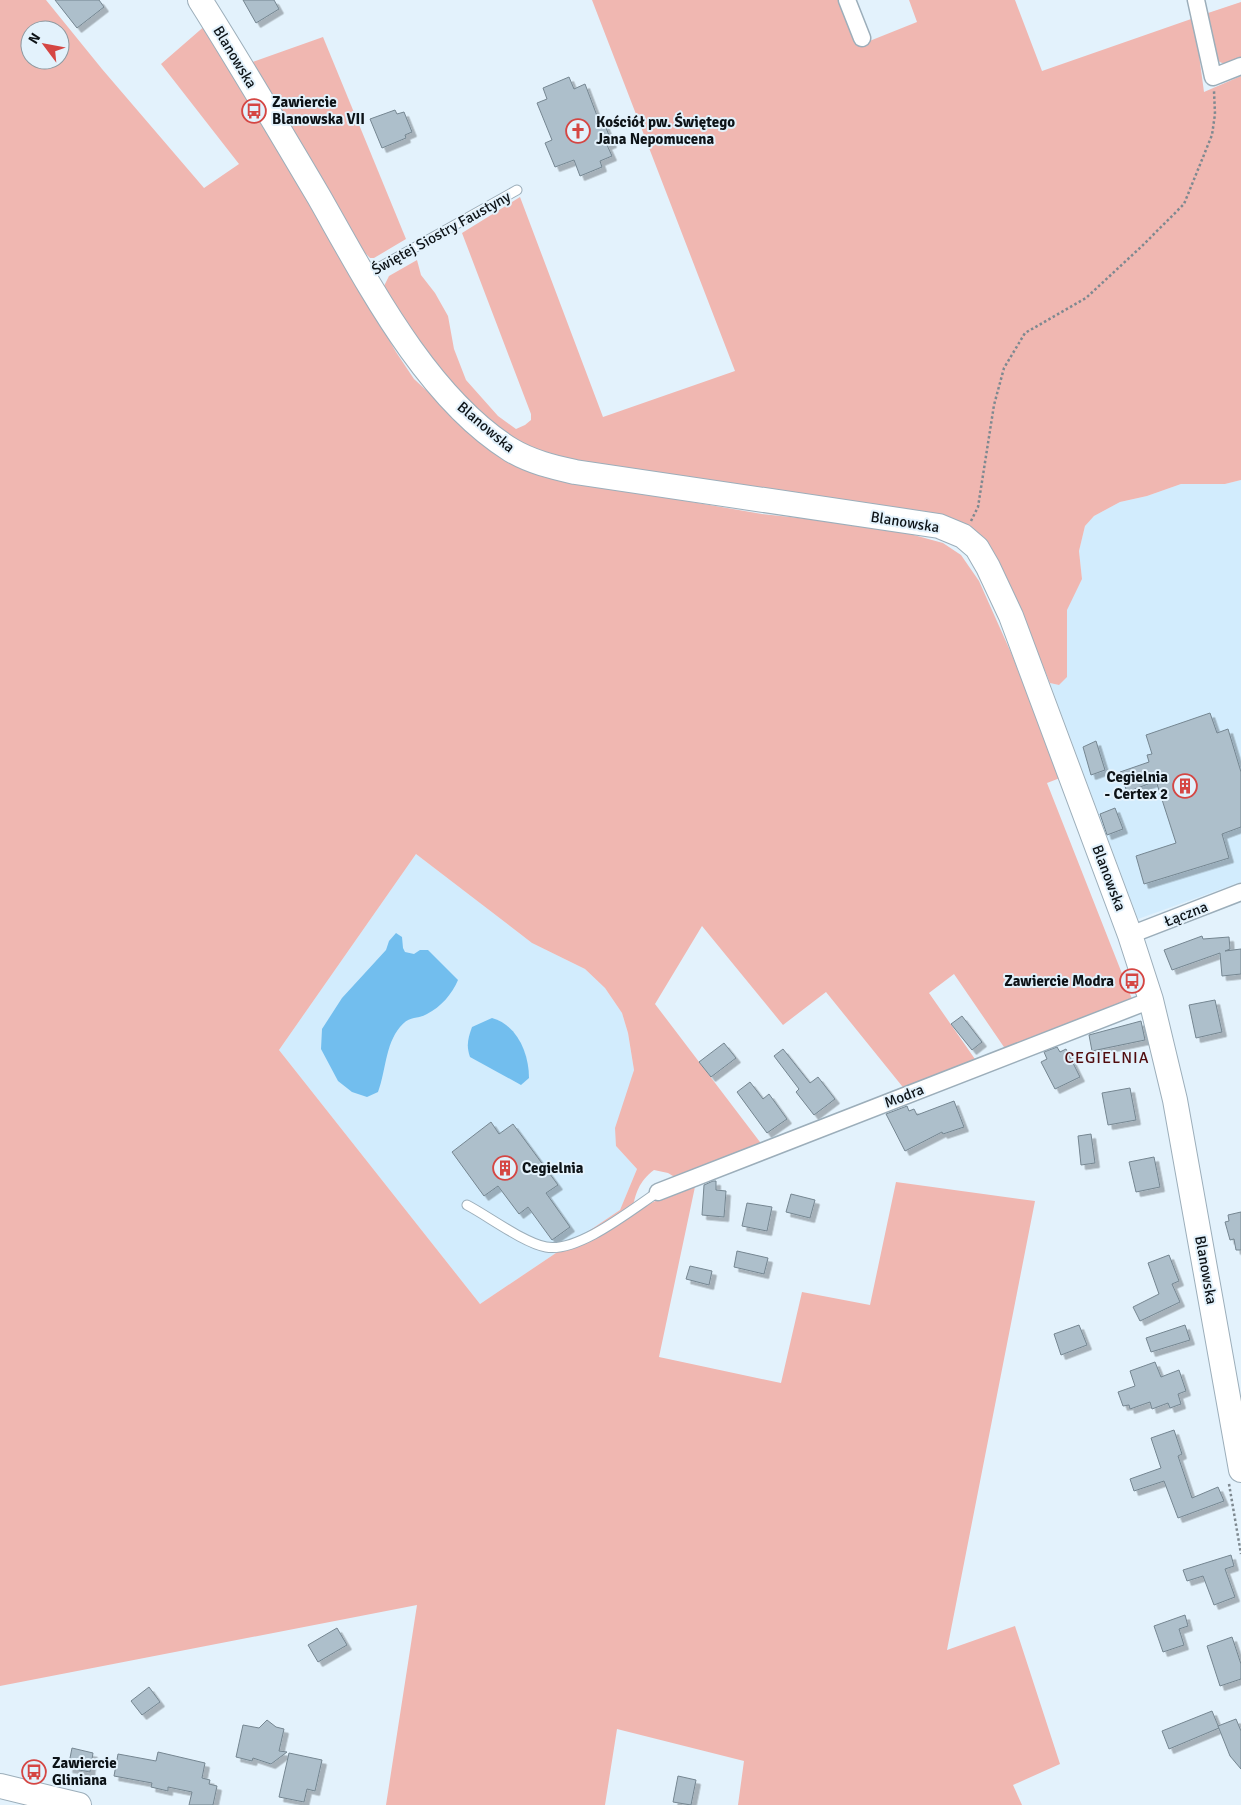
<svg xmlns="http://www.w3.org/2000/svg" width="1241" height="1805" font-family="Signika,sans-serif">
<defs>
<filter id="shadow"><feDropShadow dx="4.5" dy="4.5" stdDeviation="0" flood-color="#0004"/></filter>
</defs>
<rect width="100%" height="100%" fill="#e3f2fc"/>
<g fill="#d2ecfd">
<polygon points="1241,480 1241,882 1138,919 1050,683 1059,685 1066,610 1082,579 1079,551 1085,526 1094,516 1120,502 1147,496 1181,484 1225,484"/>
<polygon points="416,854 532,943 585,969 605,988 622,1013 628,1033 634,1070 616,1146 637,1169 620,1210 480,1304 279,1050"/>
</g>
<g fill="#f0b7b1" fill-rule="evenodd">
<path d="M0 0H46L102 69 204 188 239 164 161 64 207 24 396 352 414 379 452 414 599 486 762 514 836 522 910 534 943 543 961 555 979 581 1012 655 1060 778 1047 783 1132 999 1006 1050 954 974 929 993 977 1062 906 1091 826 992 783 1025 702 926 655 1004 763 1146 678 1179 668 1173 654 1170C639 1181 635 1194 632 1212L696 1182 659 1357 781 1383 802 1292 870 1305 896 1182 1035 1201 947 1650 1015 1626 1060 1764 1013 1785 1022 1805H738L744 1761 617 1729 605 1805H386L417 1605 0 1686ZM30 30H60V60H30ZM416 854 532 943 585 969 605 988 622 1013 628 1033 634 1070 615 1128 616 1146 637 1169 620 1210 480 1304 279 1050Z"/>
<polygon points="592,0 839,0 857,46 917,22 909,0 1015,0 1042,71 1194,18 1204,92 1241,76 1241,480 1225,484 1181,484 1147,496 1120,502 1094,516 1085,526 1079,551 1082,579 1067,610 1067,677 1059,685 1050,683 1008,582 972,531 588,466 536,452 515,442 489,420 441,372 382,290 389,276 417,260 421,275 435,293 448,316 454,349 466,380 498,416 516,429 525,425 531,420 531,414 462,233 520,197 603,417 735,371"/>
<path d="M1241 2V58C1231 62 1224 68 1215 58L1205 14Z"/>
<polygon points="323,37 406,239 374,258 370,258 364,252 250,63"/>
</g>
<g fill="#72beee">
<path d="M396 933 402 937 403 948 405 952 414 954 420 950H428L458 980C452 994 441 1007 427 1014 416 1020 410 1015 400 1027 385 1045 386 1071 378 1092L367 1097 352 1092 338 1081 321 1049 322 1029 342 998 386 950 389 941Z"/>
<path d="M492 1018C517 1025 529 1053 529 1078L521 1085 470 1057C466 1046 468 1038 472 1027Z"/>
</g>
<g fill="#adbfcb" stroke="#758691" filter="url(#shadow)">
<polygon points="55,0 99,0 104,7 77,28"/>
<polygon points="243,0 274,0 279,9 256,23"/>
<polygon points="569,77 574,89 585,84 599,121 603,120 612,143 607,145 612,156 600,161 602,167 580,176 574,160 555,167 545,143 552,140 537,103 547,99 543,88"/>
<polygon points="395,110 397,114 404,112 412,132 405,135 406,138 382,148 370,119"/>
<polygon points="1210,713 1217,733 1228,729 1241,772 1241,827 1222,834 1229,858 1144,884 1136,856 1176,843 1156,781 1127,792 1120,772 1149,762 1147,755 1152,754 1146,735"/>
<polygon points="1096,741 1105,770 1091,775 1083,747"/>
<polygon points="1115,808 1123,829 1107,835 1100,814"/>
<polygon points="1202,936 1203,939 1229,937 1230,949 1225,951 1241,949 1241,974 1222,976 1220,953 1172,970 1164,950"/>
<polygon points="1215,1000 1222,1032 1196,1038 1189,1005"/>
<polygon points="962,1016 982,1042 972,1050 951,1024"/>
<polygon points="1141,1021 1145,1040 1092,1051 1089,1035"/>
<polygon points="724,1043 736,1058 711,1077 699,1062"/>
<polygon points="1057,1047 1060,1052 1066,1049 1080,1077 1055,1089 1041,1062 1047,1059 1044,1052"/>
<polygon points="783,1049 810,1083 818,1077 835,1099 814,1115 796,1092 799,1089 774,1056"/>
<polygon points="750,1082 763,1099 769,1094 787,1119 767,1133 737,1092"/>
<polygon points="1130,1088 1136,1120 1108,1125 1102,1093"/>
<polygon points="954,1101 964,1127 943,1134 942,1132 905,1151 886,1114 907,1106 909,1111 914,1109 917,1115"/>
<polygon points="491,1122 499,1134 513,1124 558,1185 546,1193 570,1227 552,1240 528,1207 519,1214 498,1186 484,1196 452,1152"/>
<polygon points="1091,1134 1095,1163 1081,1165 1078,1136"/>
<polygon points="1154,1157 1160,1187 1136,1192 1129,1162"/>
<polygon points="713,1181 716,1181 716,1190 726,1191 724,1217 702,1215 704,1185"/>
<polygon points="791,1194 815,1200 810,1218 786,1212"/>
<polygon points="747,1203 772,1207 767,1231 742,1226"/>
<polygon points="1241,1212 1241,1250 1236,1250 1234,1239 1230,1240 1225,1222 1229,1221 1228,1215"/>
<polygon points="737,1251 768,1258 764,1274 734,1267"/>
<polygon points="1169,1255 1179,1281 1172,1284 1180,1302 1140,1321 1133,1307 1159,1294 1148,1263"/>
<polygon points="690,1266 712,1271 709,1285 686,1279"/>
<polygon points="1079,1325 1087,1345 1061,1355 1054,1334"/>
<polygon points="1185,1325 1190,1340 1151,1352 1146,1338"/>
<polygon points="1155,1362 1161,1377 1179,1370 1186,1391 1178,1394 1181,1404 1170,1408 1168,1403 1152,1409 1150,1402 1130,1409 1129,1405 1123,1406 1118,1392 1135,1386 1130,1371"/>
<polygon points="1174,1430 1182,1454 1178,1456 1192,1498 1218,1487 1224,1501 1178,1518 1164,1481 1134,1491 1130,1479 1161,1468 1151,1438"/>
<polygon points="1231,1555 1234,1566 1225,1569 1235,1597 1214,1605 1203,1576 1187,1581 1183,1570"/>
<polygon points="1185,1615 1188,1626 1179,1629 1184,1645 1163,1652 1154,1626"/>
<polygon points="337,1628 347,1645 318,1662 308,1645"/>
<polygon points="1232,1637 1241,1664 1241,1679 1220,1686 1207,1646"/>
<polygon points="149,1687 160,1702 142,1715 131,1701"/>
<polygon points="1212,1711 1219,1728 1169,1749 1162,1731"/>
<polygon points="1236,1719 1241,1731 1241,1769 1230,1756 1218,1726"/>
<polygon points="267,1720 276,1727 284,1729 279,1751 287,1752 271,1764 253,1758 252,1761 236,1757 243,1725 259,1728"/>
<polygon points="72,1748 93,1753 90,1772 68,1768"/>
<polygon points="158,1752 205,1763 202,1778 210,1780 209,1784 217,1786 213,1805 189,1805 192,1792 168,1787 168,1791 151,1787 152,1783 114,1776 118,1754 156,1761"/>
<polygon points="289,1753 322,1760 315,1791 307,1789 304,1802 279,1797"/>
<polygon points="678,1776 696,1780 691,1805 673,1802"/>
</g>
<g fill="none" stroke-linecap="round" stroke-linejoin="round">
<g stroke="#9caeba" stroke-width="11">
<g id="lane">
<polyline points="364,276 517,190"/>
<path d="M467 1205C488 1216 524 1243 546 1247 578 1253 631 1210 658 1192"/>
</g>
</g>
<g stroke="#9caeba" stroke-width="19">
<g id="street">
<polyline points="847,0 862,38"/>
<polyline points="1196,0 1213,77 1241,66"/>
<polyline points="1130,935 1241,892"/>
<polyline points="658,1192 1151,1000"/>
</g>
</g>
<g stroke="#9caeba" stroke-width="26">
<g id="secondary">
<path d="M200 0C241 65 280 131 319 197 368 283 426 397 511 450 531 462 553 467 575 472L939 526 963 536 977 548 988 567 1011 616 1130 935 1151 1000 1175 1100 1241 1470"/>
<polyline points="0,1786 79,1805"/>
</g>
</g>
<g stroke="#7e8990" stroke-width="2.5" stroke-dasharray="2.5 2.5" stroke-linecap="butt">
<polyline points="971,521 978,507 994,405 1004,368 1025,333 1086,298 1142,246 1184,204 1212,135 1215,114 1214,91"/>
<polyline points="1229,1484 1241,1554"/>
</g>
<use href="#lane" stroke="#fff" stroke-width="9"/>
<use href="#street" stroke="#fff" stroke-width="16"/>
<use href="#secondary" stroke="#fff" stroke-width="24"/>
</g>
<defs>
<g id="bus-ring" transform="scale(1.25)"><circle r="9.5" fill="#e3f2fc" stroke="#d54643" stroke-width="1.5"/><path d="M-5-6H5V4H4V6H2V4H-2V6H-4V4H-5ZM-3.5-4V0h7V-4ZM-3.5 1.2v1.5H-2V1.2ZM2 1.2v1.5H3.5V1.2Z" fill="#d54643"/></g>
<g id="church-ring" transform="scale(1.25)"><circle r="9.5" fill="#e3f2fc" stroke="#d54643" stroke-width="1.5"/><path d="M-1.2-6h2.4v3.5h3.3v2.4h-3.3V6h-2.4V-.1h-3.3v-2.4h3.3Z" fill="#d54643"/></g>
<g id="building-ring" transform="scale(1.25)"><circle r="9.5" fill="#e3f2fc" stroke="#d54643" stroke-width="1.5"/><path d="M-4-6H4V6H1V3H-1V6H-4ZM-2.5-4.3h1.7v1.8h-1.7ZM.8-4.3h1.7v1.8H.8ZM-2.5-1h1.7V.8h-1.7ZM.8-1h1.7V.8H.8Z" fill="#d54643"/></g>
</defs>
<g fill-rule="evenodd">
<use href="#bus-ring" x="254" y="111"/>
<use href="#church-ring" x="578" y="131"/>
<use href="#building-ring" x="1185" y="786"/>
<use href="#bus-ring" x="1132" y="981"/>
<use href="#building-ring" x="505" y="1168"/>
<use href="#bus-ring" x="34" y="1772"/>
</g>
<g text-anchor="middle" dominant-baseline="central" stroke-width="4" stroke-linejoin="round" paint-order="stroke">
<g font-size="15" fill="#0d1317" stroke="#e3f2fc">
<text transform="translate(235 57) rotate(59)">Blanowska</text>
<text transform="translate(441 233) rotate(-29)">Świętej Siostry Faustyny</text>
<text transform="translate(486 427) rotate(40)">Blanowska</text>
<text transform="translate(905 522) rotate(9)">Blanowska</text>
<text transform="translate(1109 878) rotate(69)">Blanowska</text>
<text transform="translate(1186 914) rotate(-21)">Łączna</text>
<text transform="translate(904 1096) rotate(-21)">Modra</text>
<text transform="translate(1206 1270) rotate(80)">Blanowska</text>
</g>
<g font-size="15" font-weight="bold" fill="#0d1317" stroke="#e3f2fc" text-anchor="start">
<text x="272" y="102">Zawiercie<tspan x="272" dy="17">Blanowska VII</tspan></text>
<text x="596" y="122">Kościół pw. Świętego<tspan x="596" dy="17">Jana Nepomucena</tspan></text>
<text x="1168" y="777" text-anchor="end">Cegielnia<tspan x="1168" dy="17">- Certex 2</tspan></text>
<text x="1114" y="981" text-anchor="end">Zawiercie Modra</text>
<text x="522" y="1168">Cegielnia</text>
<text x="52" y="1763">Zawiercie<tspan x="52" dy="17">Gliniana</tspan></text>
</g>
<g font-size="16" letter-spacing="1" fill="#510c0e" stroke="#e3f2fc">
<text x="1107" y="1058">CEGIELNIA</text>
</g>
</g>
<g transform="translate(45 45) rotate(302)"><circle r="24" fill="#e3f2fc" stroke="#8d99a0"/>
<path d="M0-4L9 19L0 12L-9 19Z" fill="#d54643"/>
<text y="-8" font-size="14" font-weight="bold" text-anchor="middle" fill="#0d1317">N</text>
</g>
</svg>
